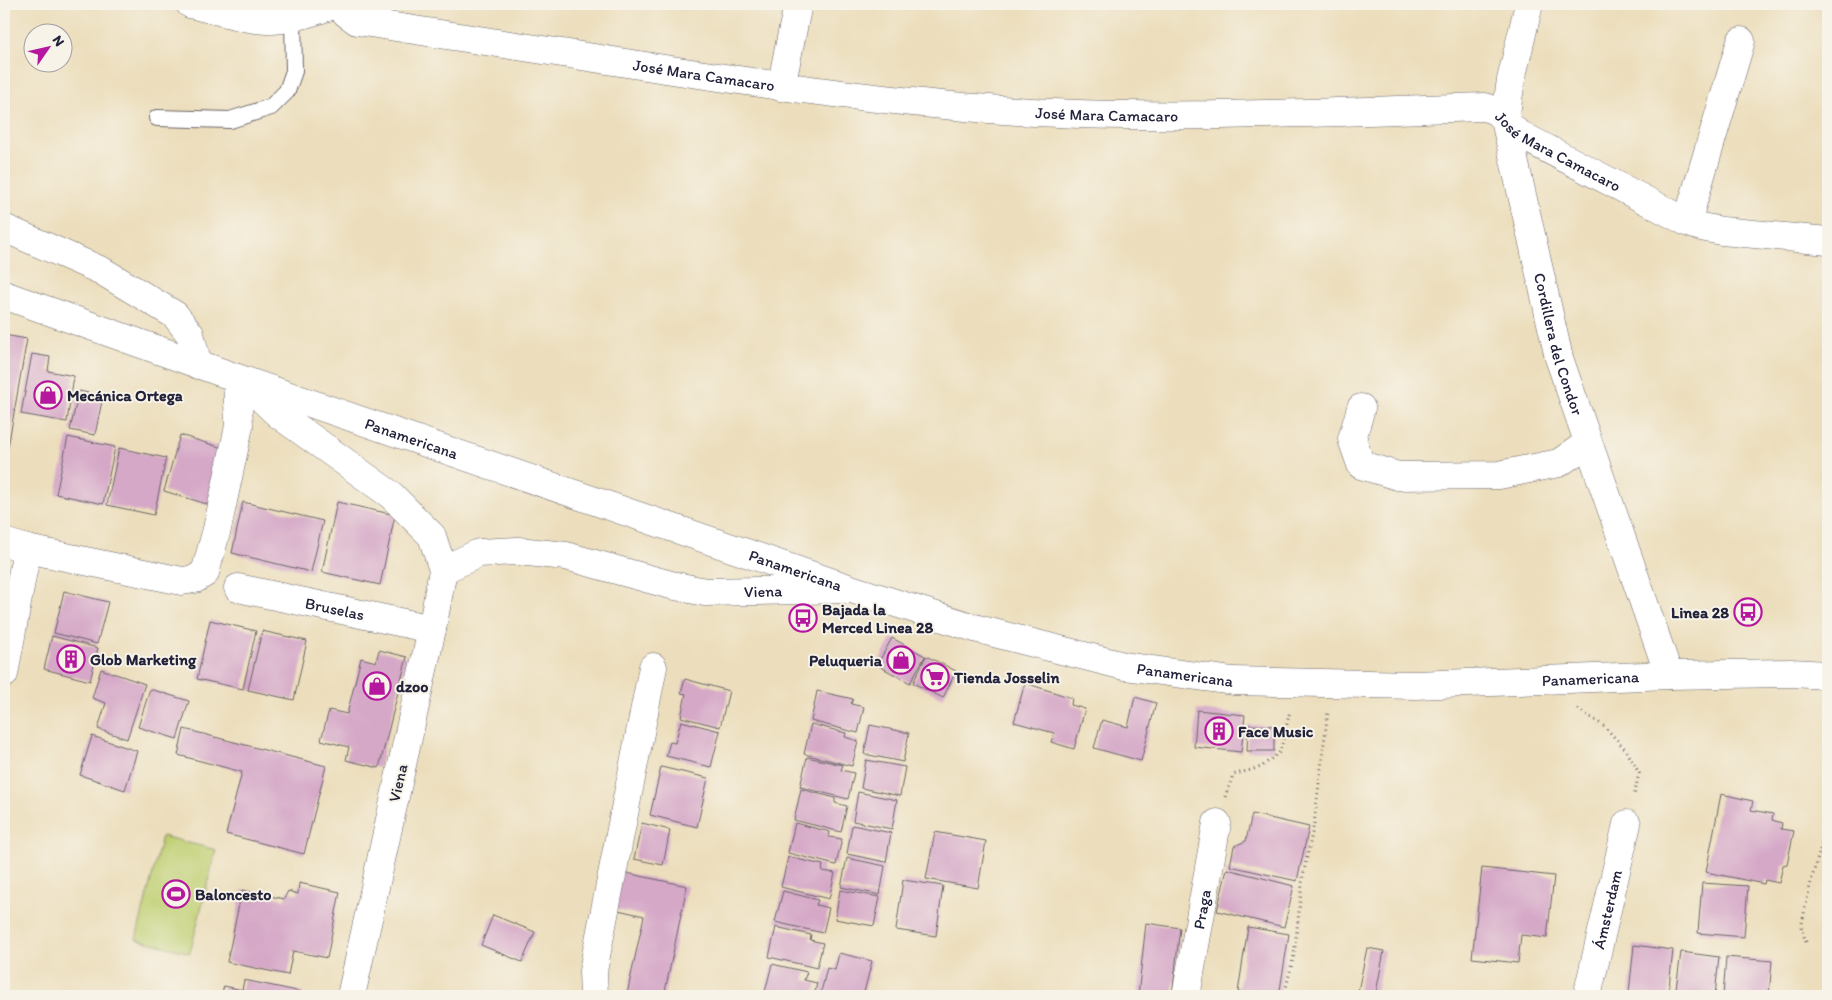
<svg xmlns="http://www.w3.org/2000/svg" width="1832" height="1000" font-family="Itim,sans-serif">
<rect width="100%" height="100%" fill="#f7f3e8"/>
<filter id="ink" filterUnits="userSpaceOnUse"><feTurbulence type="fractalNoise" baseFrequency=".02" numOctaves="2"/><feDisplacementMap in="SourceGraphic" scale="10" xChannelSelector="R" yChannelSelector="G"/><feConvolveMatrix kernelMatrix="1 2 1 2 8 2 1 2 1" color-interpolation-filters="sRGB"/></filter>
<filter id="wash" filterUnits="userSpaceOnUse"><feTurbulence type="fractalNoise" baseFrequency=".0096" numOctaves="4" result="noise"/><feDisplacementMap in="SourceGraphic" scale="20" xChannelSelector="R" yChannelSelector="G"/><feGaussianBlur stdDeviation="1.12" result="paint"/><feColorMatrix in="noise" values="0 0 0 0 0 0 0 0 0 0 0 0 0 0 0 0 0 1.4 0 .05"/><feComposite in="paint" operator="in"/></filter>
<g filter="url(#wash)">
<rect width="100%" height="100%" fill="#ecdebc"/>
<polygon fill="#bfcf71" stroke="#707856" points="162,836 216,850 190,953 136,939"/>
<g id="blocks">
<g fill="#d5a8c7">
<polygon points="4,335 27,339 5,464 4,463"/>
<polygon points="32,354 50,357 48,371 74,376 67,422 21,414"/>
<polygon points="79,391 103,396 95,435 70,430"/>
<polygon points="180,435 226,449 210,505 164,491"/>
<polygon points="68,437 115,447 103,504 56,494"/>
<polygon points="119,448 166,458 154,515 107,505"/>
<polygon points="243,502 323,521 311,572 232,553"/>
<polygon points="337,502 395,515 380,585 322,572"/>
<polygon points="64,591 108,602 97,644 54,633"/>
<polygon points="210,620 256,631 243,689 197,679"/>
<polygon points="262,631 307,641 294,700 248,690"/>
<polygon points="52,636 98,648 90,681 44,669"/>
<polygon points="892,638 925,656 910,683 877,665"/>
<polygon points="379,650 407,657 379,768 346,760 349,747 321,740 329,710 347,714 361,658 376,662"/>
<polygon points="926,656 956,671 943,698 913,683"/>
<polygon points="101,669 145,684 127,739 98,729 106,703 92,698"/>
<polygon points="685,679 729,691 720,727 681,717 686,694 681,693"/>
<polygon points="1025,683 1072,698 1071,705 1085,709 1074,749 1051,742 1054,733 1014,722"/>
<polygon points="150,689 189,701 177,739 138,727"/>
<polygon points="817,691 853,699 851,704 864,707 858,733 811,721"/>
<polygon points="1135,697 1156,703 1141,761 1094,748 1102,720 1128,727"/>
<polygon points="1197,710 1245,715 1241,752 1194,747"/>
<polygon points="681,721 720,731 711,767 666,756 670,742 675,743"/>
<polygon points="811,724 846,733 845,737 858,741 852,766 804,754"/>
<polygon points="870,725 909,733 903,762 864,754"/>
<polygon points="1248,725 1274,726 1274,751 1247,751"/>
<polygon points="184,729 326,766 304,854 226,834 242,772 178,755"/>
<polygon points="92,736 137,751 125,790 80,775"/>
<polygon points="807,757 843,765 841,770 854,773 848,799 800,787"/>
<polygon points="866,760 905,767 900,796 861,788"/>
<polygon points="661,767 708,778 697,827 650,815"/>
<polygon points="801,789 835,798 835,803 847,806 841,832 794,820"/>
<polygon points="858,792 897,800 892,829 853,821"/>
<polygon points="1721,794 1753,801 1751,810 1773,814 1772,820 1782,823 1781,829 1794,831 1787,864 1783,865 1779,883 1765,880 1764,884 1706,872"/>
<polygon points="1252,814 1309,827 1297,881 1230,866 1234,846 1246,841"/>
<polygon points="642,823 670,830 663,865 634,859"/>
<polygon points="795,823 830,832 829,837 842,839 836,865 788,853"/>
<polygon points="852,825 891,833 886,862 847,854"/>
<polygon points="935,832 986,841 978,888 926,879"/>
<polygon points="788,857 823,865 822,871 835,873 829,899 781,887"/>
<polygon points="847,858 885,866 880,895 841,887"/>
<polygon points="1482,868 1554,876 1547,938 1521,935 1518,963 1472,958"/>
<polygon points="1227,869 1294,886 1284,927 1217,911"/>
<polygon points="622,872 687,886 664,996 636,996 627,994 644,916 614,909"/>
<polygon points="903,880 943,886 936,936 896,930"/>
<polygon points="299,883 340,892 327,958 293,951 288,975 227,962 242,890 284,899 288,891 298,894"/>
<polygon points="1702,883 1748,886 1744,937 1698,933"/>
<polygon points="840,890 880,897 874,926 835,919"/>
<polygon points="783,891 818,900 816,905 829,908 823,933 775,922"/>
<polygon points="493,915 535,932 522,962 481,945"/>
<polygon points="1146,923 1180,928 1172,996 1138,996"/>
<polygon points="776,927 811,935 810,940 823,943 817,968 769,957"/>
<polygon points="1248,927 1289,934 1279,996 1262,996 1238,992"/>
<polygon points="1634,945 1673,950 1668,996 1629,993"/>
<polygon points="1367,948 1384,951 1376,993 1381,994 1381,996 1357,996"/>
<polygon points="1681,952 1719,957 1715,996 1675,996"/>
<polygon points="839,953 872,961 863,996 820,996 827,968 835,970"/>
<polygon points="1726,957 1772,961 1769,996 1723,996"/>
<polygon points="772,964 807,972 804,980 817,983 814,996 764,996"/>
<polygon points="244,980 302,992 302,996 221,996 224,986 242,990"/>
</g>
</g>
</g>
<g filter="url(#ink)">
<use href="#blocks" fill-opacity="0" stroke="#696468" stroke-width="1"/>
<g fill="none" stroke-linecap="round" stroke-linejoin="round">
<g stroke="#696468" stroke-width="18">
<polyline id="service" points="157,118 230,120 271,107 287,91 294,71 293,17"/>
</g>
<g stroke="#696468" stroke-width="29">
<g id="minor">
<path d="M190 4C213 9 247 20 270 20 293 20 316 10 338 4"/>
<path id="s1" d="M341 4 346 13 357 21C451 35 545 50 639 65 755 83 872 100 989 109 1154 122 1320 112 1485 107L1496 111 1517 133 1687 222 1701 227 1722 231 1828 241"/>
<path id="s2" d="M1529 4 1511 80 1505 120 1559 358 1669 675"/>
<polyline points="781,87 798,4"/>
<polyline points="1687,222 1741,41"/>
<polyline points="4,228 102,271 175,315 190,334 198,365"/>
<polyline points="242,380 278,414 391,495 432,536 443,570 432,629 351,996"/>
<polyline points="1361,408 1352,439 1361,465 1398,476 1499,475 1559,463 1588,443"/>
<polyline points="4,542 27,549 182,581 195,579 205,573 217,529 239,426 237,378"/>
<path id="s3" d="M443 570 479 553 518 551 566 556 671 585 705 592 848 589"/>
<path id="s4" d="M238 588 432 629"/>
<polyline points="4,674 27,549"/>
<polyline points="594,996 593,971 653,667"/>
<path id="s5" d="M1186 996 1217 823"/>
<path id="s6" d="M1587 996 1627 824"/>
</g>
</g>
<g stroke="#696468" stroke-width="29">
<g id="secondary">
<path id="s7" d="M4 295 237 378 851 589 978 629 1124 666 1233 681 1415 685 1669 675 1791 673 1828 675"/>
</g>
</g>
<g stroke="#696468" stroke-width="3" stroke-dasharray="1 4" stroke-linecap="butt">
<polyline points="1578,709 1604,726 1626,750 1639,773 1634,796"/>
<polyline points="1225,797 1233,775 1261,767 1280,752 1290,711"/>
<polyline points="1806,942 1801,928 1811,881 1826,830 1828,804"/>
<polyline points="1284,996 1294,955 1303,876 1314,824 1328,711"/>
</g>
<use href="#service" stroke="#fff" stroke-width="16"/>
<use href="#minor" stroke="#fff" stroke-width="28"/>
<use href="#secondary" stroke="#fff" stroke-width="28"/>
</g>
</g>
<defs>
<g id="shop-ring" transform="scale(1.4375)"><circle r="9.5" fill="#f7f3e8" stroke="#b5179e" stroke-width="1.5"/><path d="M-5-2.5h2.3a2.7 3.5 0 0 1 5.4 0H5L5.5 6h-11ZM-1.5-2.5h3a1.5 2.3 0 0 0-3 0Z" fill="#b5179e"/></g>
<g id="bus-ring" transform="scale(1.4375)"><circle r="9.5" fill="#f7f3e8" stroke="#b5179e" stroke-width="1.5"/><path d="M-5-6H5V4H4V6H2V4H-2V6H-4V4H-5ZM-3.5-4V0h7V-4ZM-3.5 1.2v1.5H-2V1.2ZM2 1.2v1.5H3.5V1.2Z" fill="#b5179e"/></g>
<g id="building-ring" transform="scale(1.4375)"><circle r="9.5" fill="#f7f3e8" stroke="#b5179e" stroke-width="1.5"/><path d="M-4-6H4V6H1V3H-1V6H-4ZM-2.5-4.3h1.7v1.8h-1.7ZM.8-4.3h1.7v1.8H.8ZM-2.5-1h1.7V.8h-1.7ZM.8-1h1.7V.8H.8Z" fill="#b5179e"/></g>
<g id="supermarket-ring" transform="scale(1.4375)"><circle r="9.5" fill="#f7f3e8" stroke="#b5179e" stroke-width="1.5"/><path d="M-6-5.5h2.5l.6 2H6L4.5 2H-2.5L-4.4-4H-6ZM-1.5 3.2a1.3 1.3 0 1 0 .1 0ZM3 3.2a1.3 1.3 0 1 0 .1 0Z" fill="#b5179e"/></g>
<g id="stadium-ring" transform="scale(1.4375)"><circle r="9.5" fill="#f7f3e8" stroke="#b5179e" stroke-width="1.5"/><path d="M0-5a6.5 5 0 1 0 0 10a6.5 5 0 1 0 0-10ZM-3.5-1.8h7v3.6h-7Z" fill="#b5179e"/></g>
</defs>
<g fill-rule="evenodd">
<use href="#shop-ring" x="48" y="395"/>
<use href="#bus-ring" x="1748" y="612"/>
<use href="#bus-ring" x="803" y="618"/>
<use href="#building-ring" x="71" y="659"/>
<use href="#shop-ring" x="901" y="660"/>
<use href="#supermarket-ring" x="935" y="677"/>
<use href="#shop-ring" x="377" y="686"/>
<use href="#building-ring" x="1219" y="731"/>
<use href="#stadium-ring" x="176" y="894"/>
</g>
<g text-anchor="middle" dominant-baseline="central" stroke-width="4" stroke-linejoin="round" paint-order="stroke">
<g font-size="16" fill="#22223b" stroke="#f7f3e8">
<text stroke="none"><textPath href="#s1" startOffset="375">José Mara Camacaro</textPath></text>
<text stroke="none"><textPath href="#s1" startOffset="780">José Mara Camacaro</textPath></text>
<text stroke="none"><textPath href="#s1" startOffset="1245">José Mara Camacaro</textPath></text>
<text stroke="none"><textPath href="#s2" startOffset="349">Cordillera del Condor</textPath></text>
<text stroke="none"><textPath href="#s7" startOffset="432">Panamericana</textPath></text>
<text stroke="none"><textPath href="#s7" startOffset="838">Panamericana</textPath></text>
<text stroke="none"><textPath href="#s3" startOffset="329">Viena</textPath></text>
<text stroke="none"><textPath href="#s4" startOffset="99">Bruselas</textPath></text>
<text stroke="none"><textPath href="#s7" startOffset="1242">Panamericana</textPath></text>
<text stroke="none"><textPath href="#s7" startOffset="1648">Panamericana</textPath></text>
<text transform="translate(398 783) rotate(-77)">Viena</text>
<text stroke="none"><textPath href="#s5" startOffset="88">Praga</textPath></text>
<text stroke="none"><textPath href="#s6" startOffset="89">Ámsterdam</textPath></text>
</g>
<g font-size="16" font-weight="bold" fill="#22223b" stroke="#f7f3e8" text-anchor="start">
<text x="67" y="395">Mecánica Ortega</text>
<text x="822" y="609">Bajada la<tspan x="822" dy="18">Merced Linea 28</tspan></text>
<text x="1729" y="612" text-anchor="end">Linea 28</text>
<text x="90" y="659">Glob Marketing</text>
<text x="882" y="660" text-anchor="end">Peluqueria</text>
<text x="954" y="677">Tienda Josselin</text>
<text x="396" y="686">dzoo</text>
<text x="1238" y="731">Face Music</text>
<text x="195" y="894">Baloncesto</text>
</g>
</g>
<rect width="1832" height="1000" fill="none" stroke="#f7f3e8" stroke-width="20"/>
<g transform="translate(48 48) rotate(56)"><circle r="24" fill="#f7f3e8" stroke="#a29fa3"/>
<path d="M0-4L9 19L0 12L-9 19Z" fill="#b5179e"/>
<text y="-8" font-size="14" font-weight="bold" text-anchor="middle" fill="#22223b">N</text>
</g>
</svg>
